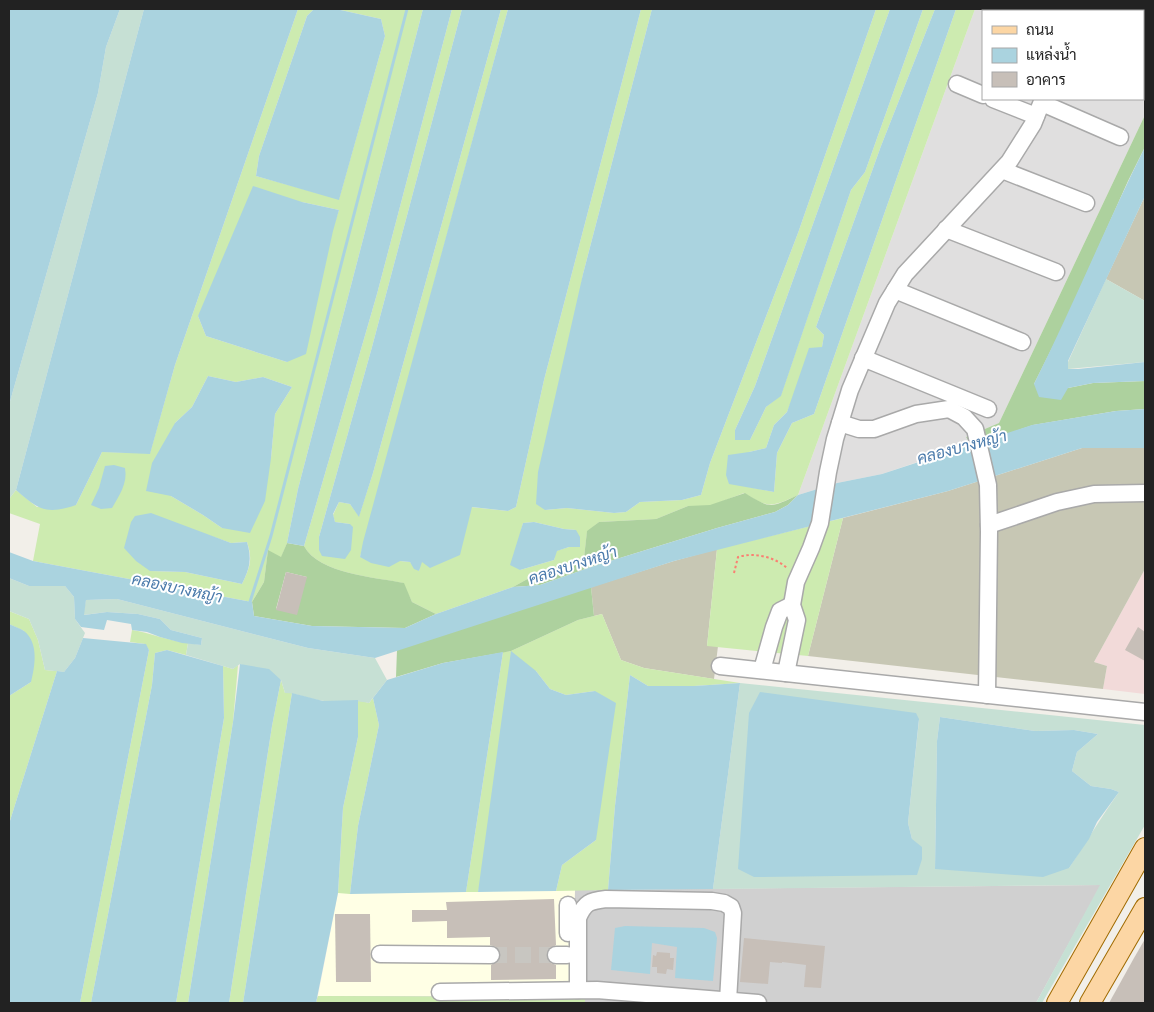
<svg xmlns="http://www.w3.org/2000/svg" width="1154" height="1012" font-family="'Sofia Sans Condensed',Sarabun,sans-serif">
<rect width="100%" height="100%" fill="#f2efe9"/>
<path fill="#e0dfdf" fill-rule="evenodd" d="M975 9H1145V115L999 423 966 437 972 446 935 456 882 474 837 483 798 495ZM983 11H1143V99H983Z"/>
<polygon fill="#f2dad9" points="1145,569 1145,694 1103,689 1107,666 1094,662"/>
<polygon fill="#ffffe5" points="575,890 573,997 318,996 338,893"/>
<polygon fill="#d0d0d0" points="1101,885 1036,1003 316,1003 318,996 573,997 575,890"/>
<g fill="#c7c7b4">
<polygon points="1145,196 1145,301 1106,279"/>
<polygon points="1082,448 1145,448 1145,569 1094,662 1107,666 1103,689 808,656 843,518 948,491"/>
<polygon points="717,549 707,646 718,646 714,679 644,668 621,660 602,614 594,616 591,587 674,561"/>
</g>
<g fill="#cdebb0" fill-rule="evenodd">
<path d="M298 9H314L307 16 259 156 256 176 339 199 385 36 381 19 336 9 379 10 423 9 298 489 287 543 281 558 268 551 264 582 252 602 33 561 40 524 9 513V499L16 490 37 507 76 505 102 452 150 453 175 365ZM302 202 339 210 287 362 206 336 198 316ZM208 376 236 382 263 377 292 387 275 414 271 458 222 528 203 515 171 496 175 423 192 407ZM208 535 231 543 247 542C253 560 250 567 242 584L185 572 150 571Z"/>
<path d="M452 9H462L372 347 319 537 350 524 335 522 333 515 339 502 350 504 359 516 373 473 501 9H508L360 557 410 562 419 571 421 561 469 517 471 507 508 511 516 507 544 380 641 9H652L583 274 545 510 567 508 614 513 626 512 640 502 682 500 701 495 710 463 798 233 876 9H890L755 386 735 430 750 440 766 407 781 395 851 190 865 172 923 9H935L881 146 816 327 824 335 822 347 796 390 787 412 774 425 766 448 749 452V487L774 492 777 453 792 423 814 414 956 9H975L798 495C771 507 770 509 744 493L710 506H688L656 519 599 522 587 532 584 558 531 577 513 587 436 614 412 602 403 583C375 577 319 574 304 546L377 294ZM534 522 564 529 576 530 569 547 556 551 554 560 520 570 521 531 523 523Z"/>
<polygon points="843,518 808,656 707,646 717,549"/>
<polygon points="9,611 29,619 38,640 45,670 57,671 9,824 9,696 31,682 24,631 9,624"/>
<polygon points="602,614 621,660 644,668 740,683 694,686 648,686 630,675 615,806 608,890 556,891 562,865 596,840 595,691 566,695 550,689 536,671 478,892 466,892 503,652 511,651 578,620"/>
<path d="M132 630C151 633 169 641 188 643L186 655 167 650 155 653 152 685 91 1003H80L149 650 145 644 130 642Z"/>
<polygon points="238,665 233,722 188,1003 176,1003 224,718 223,666 233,669"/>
<polygon points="281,680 285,693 292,693 243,1003 229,1003 272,726"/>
<polygon points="373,698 379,725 358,826 350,894 338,893 343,808 358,737 358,700 369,703"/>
<polygon points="318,996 572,997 585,996 585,1003 316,1003"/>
</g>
<g fill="#add19e" fill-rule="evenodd">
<polygon points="1145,115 1145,147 1128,181 1064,324 1034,384 1068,388 1093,383 1145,381 1145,409 1116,411 1033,425 972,446 966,437 999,423"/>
<path d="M745 493C771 509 770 508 798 495L788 505 775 512 717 528 594 566 540 585 513 587 531 577 584 558 587 531 599 522 656 519 688 506 710 505Z"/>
<path d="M287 543 304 546C319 574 375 577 404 583L412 602 436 614 405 628 312 626 254 616 252 602 264 582 268 550 281 557ZM286 572 307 577 276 609Z"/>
<polygon points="591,587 594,616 578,620 511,651 443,663 396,677 397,650"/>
</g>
<g fill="#c6e0d4" fill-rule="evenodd">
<polygon points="120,9 144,9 16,490 9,499 9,405 98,93 106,47"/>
<polygon points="1106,279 1145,301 1145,362 1068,369 1068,362"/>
<polygon points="9,578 29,586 65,586 74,597 75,619 85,633 75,658 64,672 45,670 38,640 29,619 9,611"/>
<path d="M117 599 308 648 375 658 387 680 369 703C354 699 339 703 324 701 311 700 298 693 285 693L281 680 240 664 233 669 186 655 188 643 201 645 202 638 171 630 160 619 138 614 107 612 83 615 86 600Z"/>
<path d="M740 683 1145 725V825L1042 1003H1036L1100 885 713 889ZM940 717 1035 731 1074 730 1098 734 1077 752 1072 771 1091 786 1111 789 1119 792C1101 817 1086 843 1069 868L935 869 937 741ZM919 720 908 823 912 839 738 869Z"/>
</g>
<g fill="#aad3df">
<polygon points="9,9 120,9 106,47 98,93 9,405"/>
<path d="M144 9H298L175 365 150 454 102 452 76 505C46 515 39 510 16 490Z"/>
<polygon points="314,9 336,9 381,19 385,36 339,200 256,176 259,156 307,16"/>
<polygon points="423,9 452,9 377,294 304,546 287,543 298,489"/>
<polygon points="462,9 501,9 373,473 359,517 350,504 339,502 333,514 335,522 350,524 353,527 351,550 345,559 322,556 319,550 319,537 372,347"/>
<polygon points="508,9 641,9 544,380 516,507 508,511 472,507 460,555 430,568 422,562 419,571 414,569 410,562 400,561 389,567 371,563 360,557 363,542"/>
<polygon points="652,9 876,9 798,233 710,463 701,495 682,500 640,502 626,512 614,513 567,508 545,510 536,504 538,472 583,274"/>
<polygon points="890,9 923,9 865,172 851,190 781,396 766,407 750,440 735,440 735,430 755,386"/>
<polygon points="935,9 956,9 814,414 792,423 777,453 774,492 729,484 726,475 728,455 749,452 766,448 774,425 787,412 809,348 822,347 824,335 816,327 881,146"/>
<path d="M1145 147V196L1068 361V369H1078L1145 362V381L1093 383 1068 388 1061 400 1039 397 1034 384C1073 306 1106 225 1145 147Z"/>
<polygon points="253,186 302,202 339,210 333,231 306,354 287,362 206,336 198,316"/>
<polygon points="208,376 236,382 263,377 292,387 275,414 271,458 265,501 250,533 222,528 203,515 171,496 146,491 152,463 175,423 192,407"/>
<polygon points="1145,409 1145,448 1082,448 948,491 674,561 375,658 308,648 117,599 86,600 84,615 107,612 138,614 160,619 171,630 202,638 201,645 182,643 160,637 147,632 132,630 131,624 107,620 104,630 81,627 75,619 74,597 65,586 29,586 9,578 9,552 33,561 252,602 254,616 312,626 405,628 436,614 513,587 540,585 594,566 717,528 775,512 788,505 798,495 837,483 882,474 1032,425 1116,411"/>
<path d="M114 465 125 468C128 483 119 496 112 508L101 509 91 505 99 488 105 466Z"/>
<path d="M151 513 231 543 247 542C252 559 250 568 242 584L185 572 150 571 136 561 124 548 131 522 135 516Z"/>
<polygon points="534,522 564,529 576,530 580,537 580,547 569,547 557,551 554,560 520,570 510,565 523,523"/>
<path d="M9 624C13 626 20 628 24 631 39 643 35 666 31 682L9 696Z"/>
<polygon points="83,638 146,644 149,650 80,1003 9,1003 9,824 57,671 64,672 75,658"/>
<polygon points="167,650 223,666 224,718 176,1003 91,1003 152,685 155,653"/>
<polygon points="511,651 536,671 550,689 566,695 595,691 616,703 596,840 562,865 556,891 478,892"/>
<polygon points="503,652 466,892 350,894 358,826 379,725 373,698 387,680 443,663"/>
<polygon points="240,664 269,669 281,680 272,726 229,1003 188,1003 233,722"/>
<polygon points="630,675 648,686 694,686 740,683 713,889 608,890 615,806"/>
<polygon points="760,692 916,713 919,719 908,823 912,839 922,847 922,859 917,875 754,877 738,869 749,713"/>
<polygon points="292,693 323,701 358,700 358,737 343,808 338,893 316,1003 243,1003"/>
<polygon points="940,717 1035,731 1074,730 1098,734 1077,752 1072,771 1091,786 1111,789 1119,792 1097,822 1089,839 1069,868 1043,877 935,869 937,741"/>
<polygon points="625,926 704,928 715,932 717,938 713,981 675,978 677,947 652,943 650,974 611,970 615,928"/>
</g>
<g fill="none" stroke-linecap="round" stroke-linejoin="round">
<polyline stroke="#aad3df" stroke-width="3" points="249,605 271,536 407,9"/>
</g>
<g fill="#c7bfb8">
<polygon points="286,572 307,577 297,615 276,610"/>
<polygon points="1138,627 1145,632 1145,661 1125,650"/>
<polygon points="554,899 556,945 548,950 546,955 551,963 556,965 556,979 491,980 491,965 499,960 501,955 496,947 490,945 490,937 447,938 447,921 412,922 412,910 447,910 446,902"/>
<polygon points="335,914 370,914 371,982 336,982"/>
<polygon points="744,938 825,946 821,988 804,987 806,965 782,962 782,963 770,962 768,984 740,982"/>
<polygon points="1145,939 1145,1003 1109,1003 1134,958"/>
<polygon points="657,952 670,953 670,958 674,958 673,970 667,969 666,974 657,973 657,967 652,967 653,955 656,956"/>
</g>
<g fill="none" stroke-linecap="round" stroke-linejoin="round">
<polyline stroke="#c8c6c1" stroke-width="16" stroke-dasharray="16 8" stroke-linecap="butt" points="491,955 556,955"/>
<g stroke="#a9a9a9" stroke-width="19">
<g id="minor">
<polyline points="1003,9 1009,11"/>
<polyline points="1080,11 1081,9"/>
<polyline points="1143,67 1145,68"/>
<polyline points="957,84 983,95"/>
<polyline points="993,99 1036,116"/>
<polyline points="1042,103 1120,137"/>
<polyline points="1002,170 1086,203"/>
<polyline points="946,229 1056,272"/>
<polyline points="895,290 1022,342"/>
<polyline points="863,358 988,409"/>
<polyline points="840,423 859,429 874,429 916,414 949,409 964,417 975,429 988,485 989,532 987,695"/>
<polyline points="989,525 1057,502 1094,494 1145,493"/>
<polyline points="720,666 1145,712"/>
<polyline points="762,670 774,627 780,611 792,605"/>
<polyline points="786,673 797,620 792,605 796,582 811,548 820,523 828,472 835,439 850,390 887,303 905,274 1009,162 1033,124 1043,99"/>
<polyline points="568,933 568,905"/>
<polyline points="380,954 491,955"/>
<polyline points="556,955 567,955"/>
<path d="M578 990V918C585 902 590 901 606 899L712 901 724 903 731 907 733 913 728 1001"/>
<polyline points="440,992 597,990 758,1003"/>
</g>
</g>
<g stroke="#a06b00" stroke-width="22">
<g id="major">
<polyline points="1057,1003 1145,848"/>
<polyline points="1090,1003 1145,908"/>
</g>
</g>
<path stroke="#fa8072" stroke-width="2" stroke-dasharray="2.5 2.5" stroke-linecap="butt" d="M734 573 738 557C754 552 775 557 787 568"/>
<use href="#minor" stroke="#fff" stroke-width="16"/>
<use href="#major" stroke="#fcd6a4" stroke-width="20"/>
</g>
<g text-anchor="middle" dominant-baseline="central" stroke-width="4" stroke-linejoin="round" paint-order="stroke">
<g font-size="16" font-style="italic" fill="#4a7aab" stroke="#fff">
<text transform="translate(962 448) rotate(-15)">คลองบางหญ้า</text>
<text transform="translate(573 566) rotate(-18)">คลองบางหญ้า</text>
<text transform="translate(177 589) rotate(12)">คลองบางหญ้า</text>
</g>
</g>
<rect width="1154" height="1012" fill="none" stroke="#222222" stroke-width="20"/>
<rect x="982" y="10" width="162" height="90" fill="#ffffff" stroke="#a7a7a7"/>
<rect x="992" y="26" width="25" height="8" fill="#fcd6a4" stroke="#a7a7a7"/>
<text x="1026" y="35" font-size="15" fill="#222222">ถนน</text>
<rect x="992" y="48" width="25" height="15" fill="#aad3df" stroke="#a7a7a7"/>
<text x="1026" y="60" font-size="15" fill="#222222">แหล่งน้ำ</text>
<rect x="992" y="72" width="25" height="15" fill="#c7bfb8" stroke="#a7a7a7"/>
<text x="1026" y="85" font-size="15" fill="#222222">อาคาร</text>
</svg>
